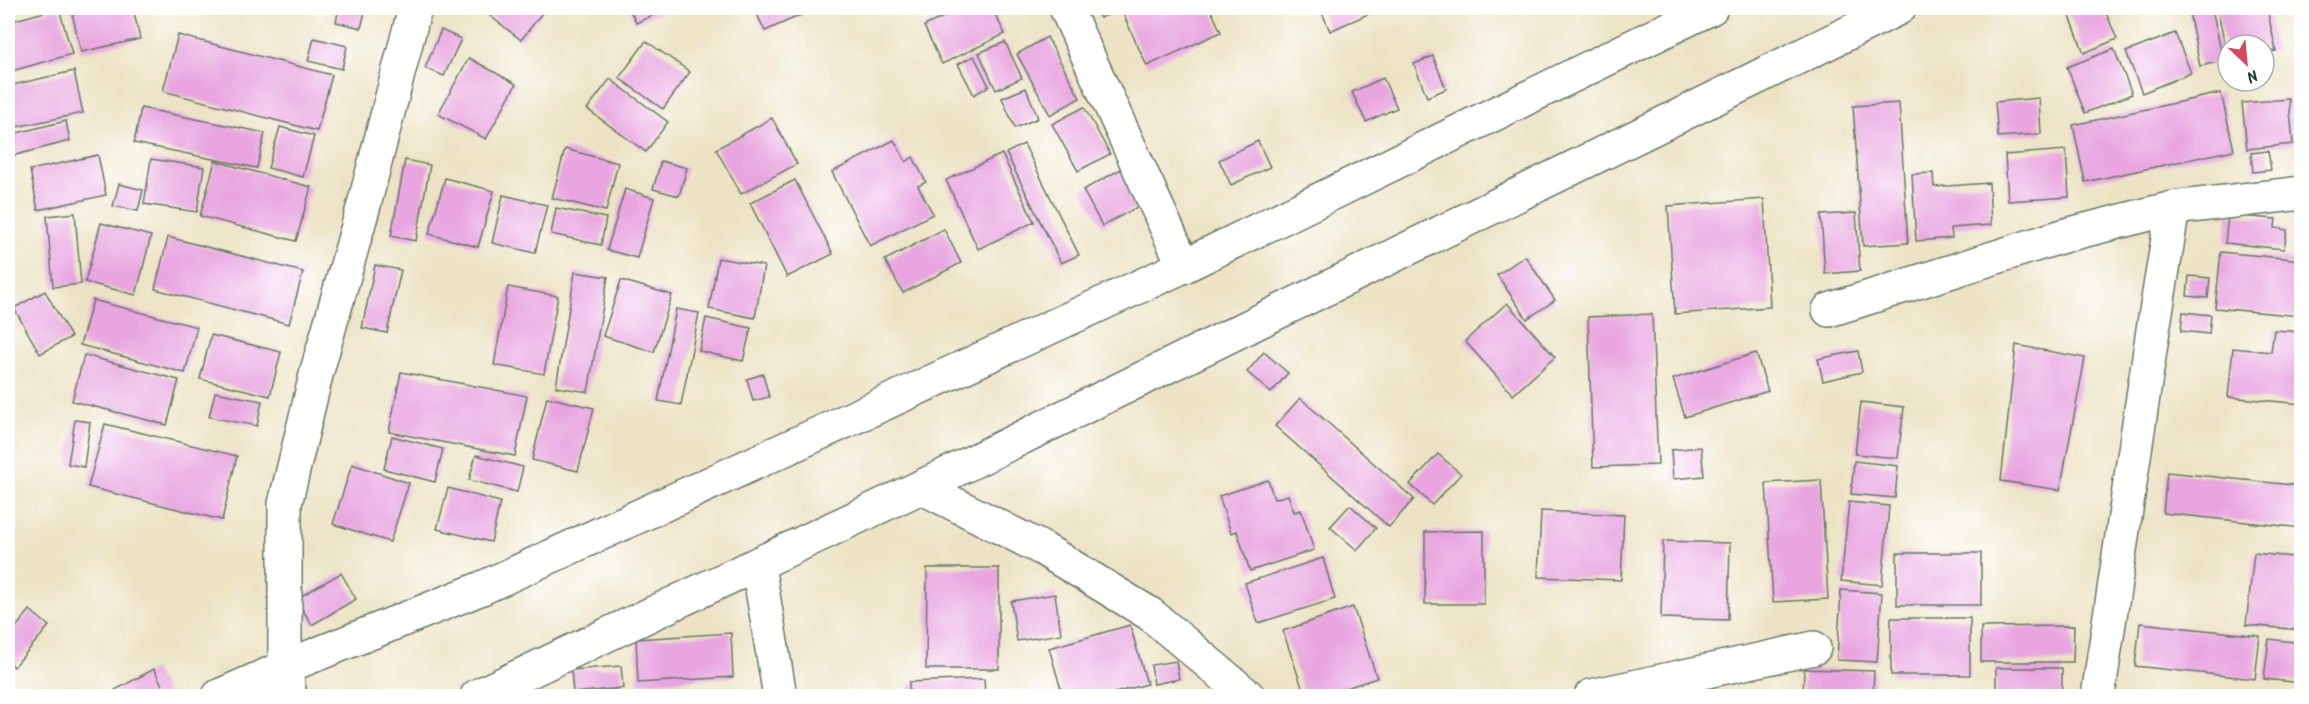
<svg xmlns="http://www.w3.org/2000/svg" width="2309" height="704" font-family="Kalam,sans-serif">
<rect width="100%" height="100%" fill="#fff"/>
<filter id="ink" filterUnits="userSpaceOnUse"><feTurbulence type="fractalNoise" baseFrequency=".0167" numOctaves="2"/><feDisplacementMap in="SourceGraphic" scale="12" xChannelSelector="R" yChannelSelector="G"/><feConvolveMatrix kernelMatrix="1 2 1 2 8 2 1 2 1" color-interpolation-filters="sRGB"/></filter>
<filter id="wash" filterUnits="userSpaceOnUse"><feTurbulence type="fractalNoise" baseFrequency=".008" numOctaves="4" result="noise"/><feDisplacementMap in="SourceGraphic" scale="24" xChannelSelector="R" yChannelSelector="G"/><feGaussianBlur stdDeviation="1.35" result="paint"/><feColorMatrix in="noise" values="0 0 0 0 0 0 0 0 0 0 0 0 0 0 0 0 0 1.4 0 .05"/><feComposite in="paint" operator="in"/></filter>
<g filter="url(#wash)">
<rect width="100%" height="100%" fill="#ece3c4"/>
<g id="blocks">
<g fill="#e8a5e0">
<polygon points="59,8 72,54 8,72 8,22"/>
<polygon points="71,8 133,8 140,39 81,52"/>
<polygon points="339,8 366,8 361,28 336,22"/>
<polygon points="480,8 546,8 521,40"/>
<polygon points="629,8 668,8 636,23"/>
<polygon points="754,8 817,8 765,31"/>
<polygon points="963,8 992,8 1005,34 942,64 924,26"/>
<polygon points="1095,8 1123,8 1100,18"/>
<polygon points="1137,8 1210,8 1221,32 1147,66 1123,14"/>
<polygon points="1320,8 1371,8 1373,12 1330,31"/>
<polygon points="2067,8 2104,8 2117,39 2084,53"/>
<polygon points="2188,8 2212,8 2223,61 2200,66"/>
<polygon points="2217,8 2267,8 2276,51 2264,53 2264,45 2228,45 2227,53"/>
<polygon points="441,30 461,39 444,76 425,68"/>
<polygon points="2175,33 2191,73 2142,93 2126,52"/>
<polygon points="178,35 332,75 317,131 163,91"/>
<polygon points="1047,37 1080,98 1050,115 1017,54"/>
<polygon points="314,38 347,46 342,69 308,61"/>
<polygon points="646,41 690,72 663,109 619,78"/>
<polygon points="1005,42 1022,78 996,90 979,53"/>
<polygon points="2114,49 2132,94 2085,113 2067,67"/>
<polygon points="974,56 989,86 974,95 958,64"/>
<polygon points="1433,56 1446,89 1427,97 1414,64"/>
<polygon points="469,58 516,84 486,139 438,114"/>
<polygon points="74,71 83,113 11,128 8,111 8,86"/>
<polygon points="1383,78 1397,108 1366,122 1352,92"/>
<polygon points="610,79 668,122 646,152 587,109"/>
<polygon points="1026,88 1038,118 1015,128 1002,98"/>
<polygon points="2221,93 2234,150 2085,182 2073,125"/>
<polygon points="2039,98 2041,134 1998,137 1995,102"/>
<polygon points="2289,99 2293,144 2247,149 2242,103"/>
<polygon points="1899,103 1908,243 1863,246 1853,106"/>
<polygon points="1084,107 1110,154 1078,171 1052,124"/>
<polygon points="141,108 265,133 257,168 134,143"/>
<polygon points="772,118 797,164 741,194 716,149"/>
<polygon points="66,121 70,141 8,157 8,135"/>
<polygon points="280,127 314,136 303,177 268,168"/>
<polygon points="894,140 906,162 913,157 926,182 918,186 933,214 870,246 832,172"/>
<polygon points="1258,141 1270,167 1231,185 1219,160"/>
<polygon points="1024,144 1079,255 1061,263 1006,153"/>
<polygon points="565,149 618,163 606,211 552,198"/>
<polygon points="2066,150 2069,197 2008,201 2005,155"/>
<polygon points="2268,151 2271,170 2253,172 2251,153"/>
<polygon points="1002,154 1034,222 978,249 946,180"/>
<polygon points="98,155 106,195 38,210 30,170"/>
<polygon points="151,159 204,167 197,212 144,204"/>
<polygon points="405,160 430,165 416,241 391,236"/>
<polygon points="215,161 311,187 296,241 200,216"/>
<polygon points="661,161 687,168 679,196 653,189"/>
<polygon points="1123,168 1143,204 1102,226 1083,190"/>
<polygon points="1933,173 1934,187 1989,183 1991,225 1951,228 1952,238 1916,241 1912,174"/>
<polygon points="445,178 494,191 478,247 429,234"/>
<polygon points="795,180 833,254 787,277 750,203"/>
<polygon points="119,184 143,190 138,211 113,206"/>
<polygon points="625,189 654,198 637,258 607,250"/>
<polygon points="503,195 547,205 535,253 492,243"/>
<polygon points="1764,199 1770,307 1675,314 1668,206"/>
<polygon points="556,208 606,218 601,245 551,234"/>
<polygon points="75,213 81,284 53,287 47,216"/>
<polygon points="1856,213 1860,271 1825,274 1821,215"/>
<polygon points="2228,215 2276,219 2275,228 2287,230 2284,249 2225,243"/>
<polygon points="101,223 151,236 136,295 85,282"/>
<polygon points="944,229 961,263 903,293 885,260"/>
<polygon points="168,237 303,272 289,324 155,289"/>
<polygon points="2221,252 2302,260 2299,316 2215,308"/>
<polygon points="1525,256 1555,300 1527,319 1497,275"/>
<polygon points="718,258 764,266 755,318 709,309"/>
<polygon points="375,265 401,270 387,333 362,328"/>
<polygon points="575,272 608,277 588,392 556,387"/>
<polygon points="2189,276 2210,278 2208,298 2187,296"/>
<polygon points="621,280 672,295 654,352 603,336"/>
<polygon points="508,287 558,296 544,374 494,365"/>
<polygon points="45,291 71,337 40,354 14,308"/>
<polygon points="93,300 197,327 185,373 80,345"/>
<polygon points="1507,303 1555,357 1513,395 1465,341"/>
<polygon points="676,309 699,313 681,405 658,401"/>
<polygon points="2183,312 2211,315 2209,334 2181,331"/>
<polygon points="1652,314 1658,465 1593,467 1588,317"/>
<polygon points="706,318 751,328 743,361 699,351"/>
<polygon points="2274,330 2302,332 2302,404 2228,397 2233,348 2271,352"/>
<polygon points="211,335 281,352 270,396 200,379"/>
<polygon points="2016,345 2085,358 2060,490 2001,481"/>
<polygon points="1858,351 1862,372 1823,381 1818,359"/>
<polygon points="1264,352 1288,373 1271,393 1247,372"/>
<polygon points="1756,353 1768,391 1685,417 1673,379"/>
<polygon points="84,355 179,380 167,425 72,401"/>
<polygon points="401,372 527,396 515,456 389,432"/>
<polygon points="763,374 769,397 753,401 747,379"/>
<polygon points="215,392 262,401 257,426 209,417"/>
<polygon points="547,397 594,408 578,471 532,460"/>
<polygon points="1300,398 1414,499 1389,527 1275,426"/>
<polygon points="1861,402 1904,407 1898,458 1855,454"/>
<polygon points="75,420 90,422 84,467 68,464"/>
<polygon points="105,424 237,456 222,520 88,487"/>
<polygon points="392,436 443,449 435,482 384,469"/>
<polygon points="1701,447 1704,476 1673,479 1671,450"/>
<polygon points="1438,454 1461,474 1432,505 1410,484"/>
<polygon points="476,455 523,467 517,492 469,480"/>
<polygon points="1854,461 1898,466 1895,498 1851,494"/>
<polygon points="352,464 409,483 390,542 333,524"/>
<polygon points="2167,472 2302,486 2302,528 2163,513"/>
<polygon points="1268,480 1274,499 1288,495 1294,512 1301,510 1314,550 1250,571 1237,531 1231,533 1219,496"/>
<polygon points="1821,480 1828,599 1773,602 1766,483"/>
<polygon points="448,488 500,502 491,542 437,529"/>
<polygon points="1849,502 1889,506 1882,585 1841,581"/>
<polygon points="1350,505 1376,528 1357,550 1330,527"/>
<polygon points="1541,511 1624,515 1621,580 1538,577"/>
<polygon points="1484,531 1484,604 1425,604 1425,532"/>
<polygon points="1663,541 1730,543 1728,620 1661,618"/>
<rect x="1897" y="553" width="84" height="52"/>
<polygon points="2254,553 2302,558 2302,630 2246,625"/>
<polygon points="1323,558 1335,599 1258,623 1245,583"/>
<polygon points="927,568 999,568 999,669 926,669"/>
<polygon points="341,573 356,599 312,625 296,599"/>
<polygon points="1841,590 1882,593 1877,662 1837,660"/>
<polygon points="1055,594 1061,634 1017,641 1011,601"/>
<polygon points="1353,607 1377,678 1321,696 1305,696 1283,631"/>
<polygon points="30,610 49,626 14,667 8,661 8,637"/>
<rect x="1891" y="618" width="79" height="57"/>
<polygon points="2140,623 2260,636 2255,679 2135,666"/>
<polygon points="1130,625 1147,684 1104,696 1063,696 1049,648"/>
<polygon points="2074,626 2073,662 1981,662 1981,627"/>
<polygon points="731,633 733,677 638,683 636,639"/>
<polygon points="2269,639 2302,643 2302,683 2264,679"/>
<polygon points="1176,661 1179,679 1154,684 1151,665"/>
<polygon points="621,666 623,688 573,693 571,670"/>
<rect x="1996" y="668" width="66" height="28"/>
<polygon points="154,669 167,695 163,696 118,696 115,690"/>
<polygon points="1804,669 1874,671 1873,696 1803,696"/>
<polygon points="984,679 985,696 909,696 909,682"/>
</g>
</g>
</g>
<g filter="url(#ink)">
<use href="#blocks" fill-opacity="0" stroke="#677766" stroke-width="1.5"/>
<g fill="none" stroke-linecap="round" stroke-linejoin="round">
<g stroke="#677766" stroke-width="36">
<g id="minor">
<polyline points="1066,8 1184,266"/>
<polyline points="1829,310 2066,235 2173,208 2302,193"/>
<polyline points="921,487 1043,549 1150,614 1248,696"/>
<polyline points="758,565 780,696"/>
<polyline points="290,696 285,667 285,504 317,371 364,205 415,8"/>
<polyline points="1591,696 1814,648"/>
<polyline points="2098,696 2153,330 2173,208"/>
</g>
</g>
<g stroke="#677766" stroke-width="36">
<g id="tertiary">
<polyline points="219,696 285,667 482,588 1184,266 1711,8"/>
<polyline points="477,696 921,487 1899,8"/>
</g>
</g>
<use href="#minor" stroke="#fff" stroke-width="33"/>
<use href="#tertiary" stroke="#fff" stroke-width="33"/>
</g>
</g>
<rect width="2309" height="704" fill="none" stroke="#fff" stroke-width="30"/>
<g transform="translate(2246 63) rotate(154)"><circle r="28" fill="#ffffff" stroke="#a5b1ae" stroke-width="1.5"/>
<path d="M0-4.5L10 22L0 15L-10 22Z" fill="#d1495b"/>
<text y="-9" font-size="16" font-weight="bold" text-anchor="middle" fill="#1f3d34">N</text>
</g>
</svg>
